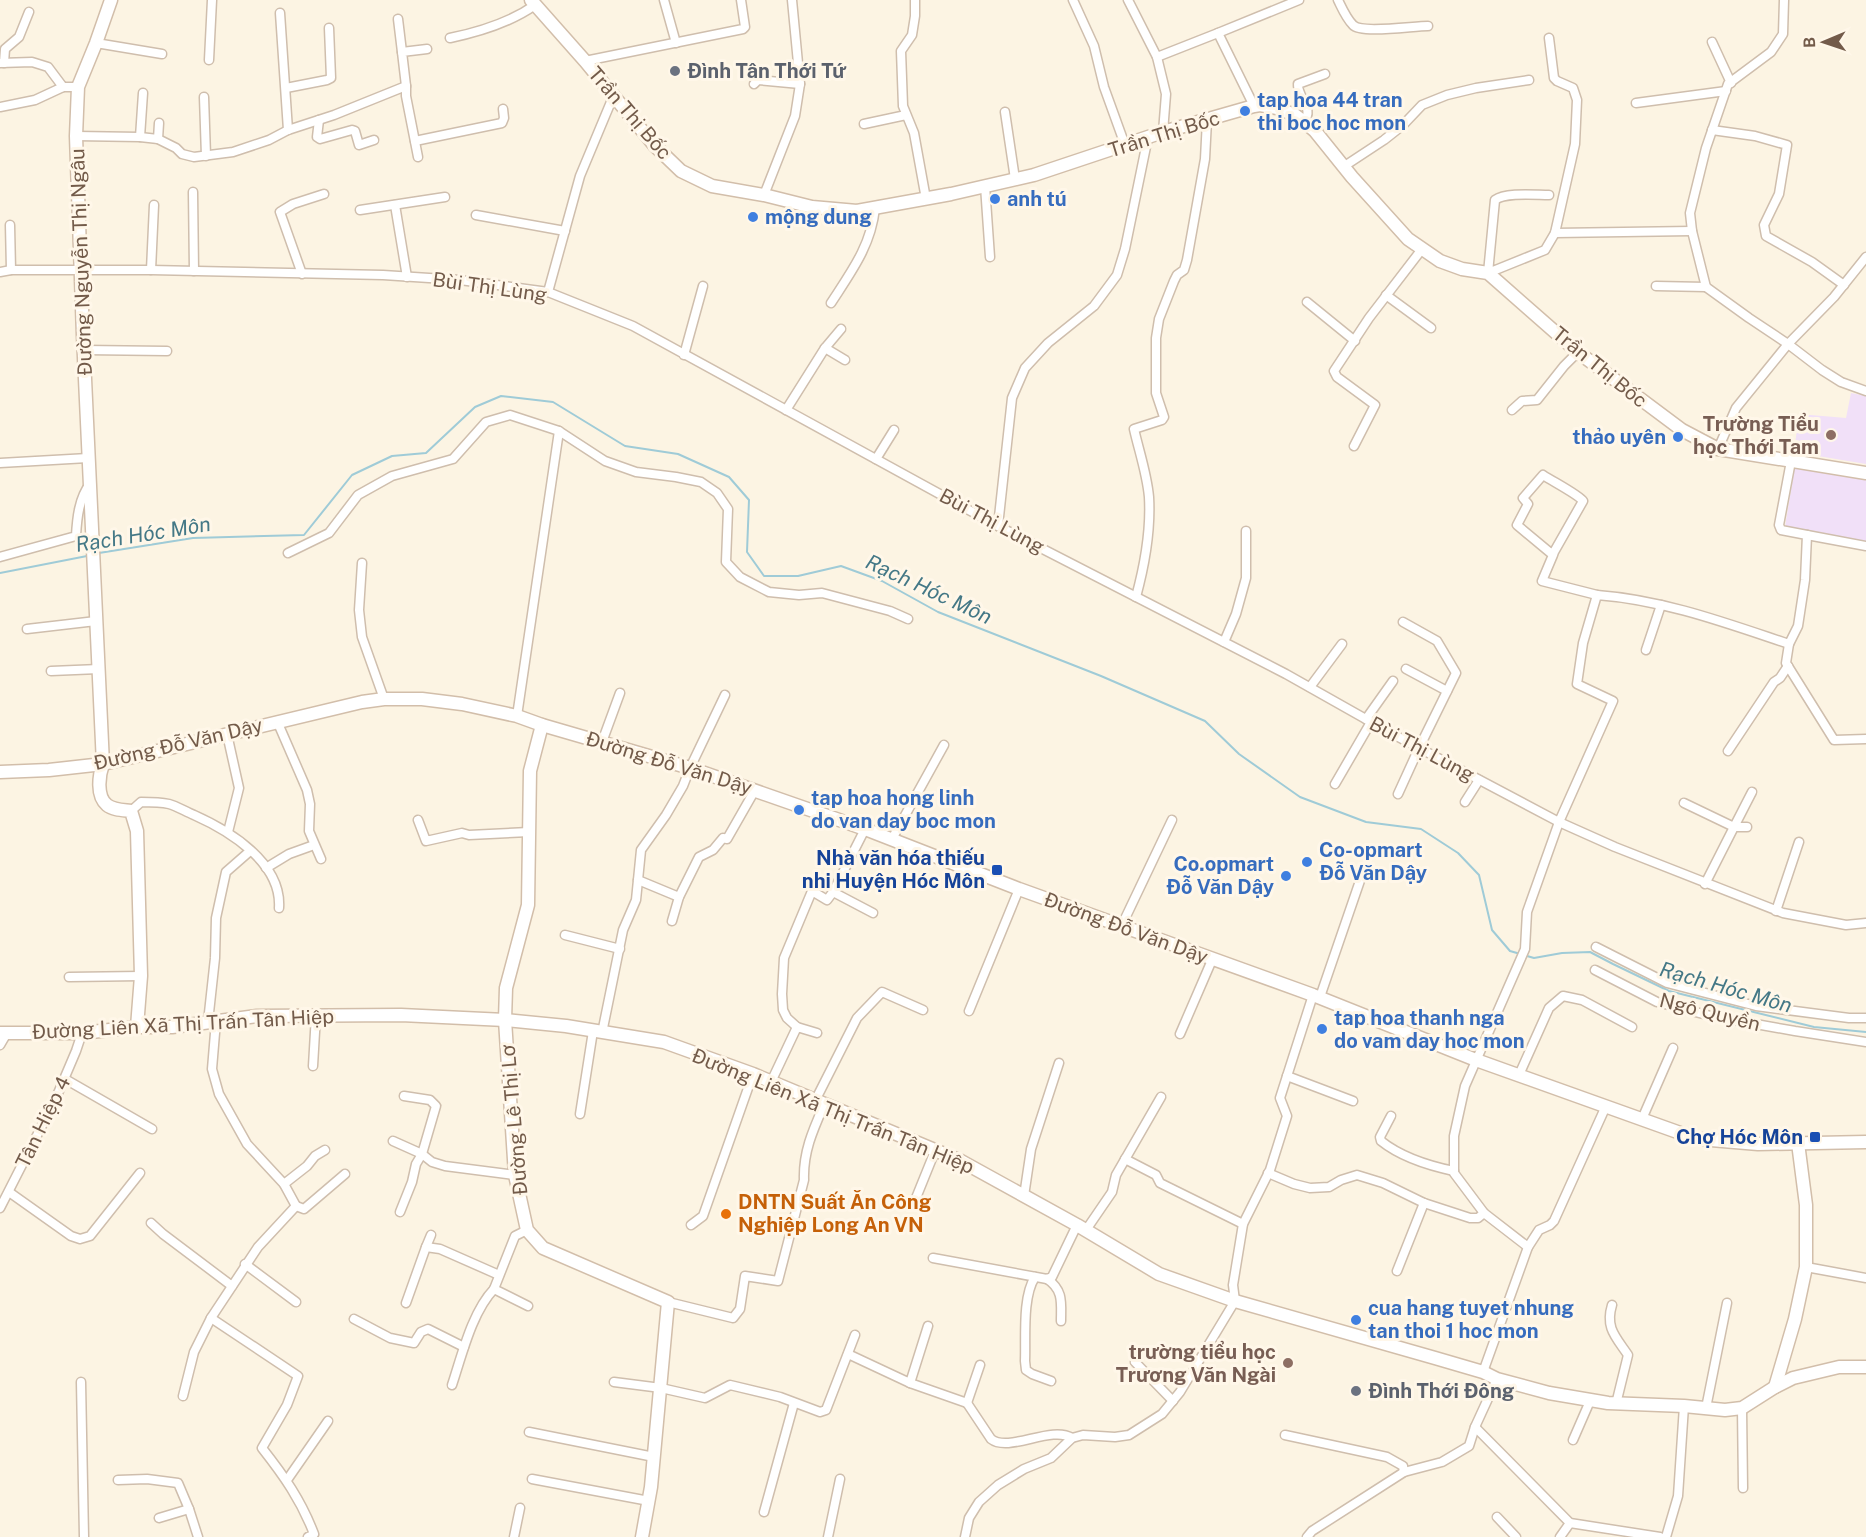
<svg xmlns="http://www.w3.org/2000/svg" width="1866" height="1537" font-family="'Public Sans',sans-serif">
<rect width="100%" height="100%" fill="#fcf4e3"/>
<g fill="#f1e0f8">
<polygon points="1851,393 1866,396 1866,464 1794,452 1799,414 1846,418"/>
<polygon points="1797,466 1866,479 1866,543 1789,530 1785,527 1794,471"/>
</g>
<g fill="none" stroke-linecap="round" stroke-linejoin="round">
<g stroke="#9fcbd7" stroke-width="2">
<polyline points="99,553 193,538 304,535 352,475 392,456 426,453 475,407 501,396 553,402 625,446 678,454 729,477 749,500 747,552 764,576 798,576 841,566 882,581 938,612 1101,676 1205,721 1239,754 1300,797 1366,822 1421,829 1458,853 1479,875 1492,930 1510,951 1534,958 1562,953 1590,952 1613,964 1669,991 1814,1027 1866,1032"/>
<polyline points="0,573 87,556"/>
</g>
<g stroke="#cfbead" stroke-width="11">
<g id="street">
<polyline points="664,0 676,43"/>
<polyline points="915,0 915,16 912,35 901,51 903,106 914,133 926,199"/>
<polyline points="1073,0 1094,46 1104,87 1125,145"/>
<polyline points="1128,0 1157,57 1166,94 1163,132"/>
<path d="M1338 0C1342 8 1346 18 1353 25 1361 34 1413 26 1428 26"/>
<polyline points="1784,0 1783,34 1771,52 1728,84 1706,148 1690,213 1692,231 1706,287 1749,318 1788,344 1822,370 1841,382 1866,391"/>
<polyline points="280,13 288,130"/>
<polyline points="398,19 402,52"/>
<path d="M450 38C479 32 511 22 535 5"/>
<polyline points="1712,42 1731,83"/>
<polyline points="96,43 162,54"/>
<polyline points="1157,57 1218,33"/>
<polyline points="209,60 212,0"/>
<polyline points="585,61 743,29 745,27 741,0"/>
<polyline points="0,63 32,62 48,67 63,87"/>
<polyline points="4,63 5,49 19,37 29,12"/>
<polyline points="754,84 758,80 800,84"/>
<polyline points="406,86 406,96 418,157"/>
<polyline points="286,88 327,80 331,78 329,28"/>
<polyline points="204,97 206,156"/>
<polyline points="1636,103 1726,91"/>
<polyline points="1254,106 1218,33 1299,0"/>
<polyline points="0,107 35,100 63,87 78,87"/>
<polyline points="1005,112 1015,179"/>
<polyline points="319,120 317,137 320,139 352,130 355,131 359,145 374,140"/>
<path d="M1303 121C1316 111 1297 97 1298 84L1325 74"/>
<polyline points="864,124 906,115"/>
<polyline points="1712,130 1755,136 1787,145 1779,194 1764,225 1766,236 1812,262 1844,285"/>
<polyline points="76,136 140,137 158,139 176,148 182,154 194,157 233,152 269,140 288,130 334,115 406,86 402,52 427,49"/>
<polyline points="140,137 143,93"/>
<polyline points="158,139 159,123"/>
<polyline points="415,141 502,123 504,118 503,109"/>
<polyline points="1343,167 1384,140 1403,125 1422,105 1447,95 1476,88 1529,80"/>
<polyline points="985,186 990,257"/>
<polyline points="193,192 194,271"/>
<polyline points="764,195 795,116 800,84 792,0"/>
<path d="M1549 195C1535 195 1506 192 1495 200L1488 273 1545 250 1555 233 1575 144 1577 100 1573 88 1557 81 1554 78 1549 38"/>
<polyline points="395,205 407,277"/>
<polyline points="360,210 445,197"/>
<polyline points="476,215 565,231"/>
<polyline points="10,225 11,270"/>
<polyline points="1555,233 1692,231"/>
<polyline points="151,270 154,205"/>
<polyline points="0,272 11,270 151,270 383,275 460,280 548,292 633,326 998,526 1286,674 1387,731 1559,822 1615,847 1783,913 1846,925 1866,923"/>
<polyline points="302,274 280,212 293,204 324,194"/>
<polyline points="1656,286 1706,287"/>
<polyline points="548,292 580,176 613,97"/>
<polyline points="1386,295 1431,328"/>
<polyline points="1307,302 1355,341"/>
<path d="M831 303C851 272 871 246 875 208"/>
<polyline points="825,348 845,360"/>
<polyline points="84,350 167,351"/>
<polyline points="684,355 703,286"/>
<polyline points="786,410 825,348 841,329"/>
<polyline points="1512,410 1522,401 1537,400 1564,366 1578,352"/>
<polyline points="1354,446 1375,405 1337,377 1334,371 1369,318 1422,249"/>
<polyline points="1718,449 1736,408 1788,344 1834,297 1866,257"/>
<polyline points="876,459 894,430"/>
<polyline points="0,463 88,458"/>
<polyline points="998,526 1012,398 1025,368 1048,343 1094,306 1117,275 1125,249 1148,137"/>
<polyline points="1807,535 1866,546"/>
<polyline points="288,553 329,533 358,495 392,476 453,459 486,422 510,415 559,431 605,461 636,472 676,477 701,482 717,493 728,509 726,562 740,577 769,592 799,595 822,593 890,611 908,619"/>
<path d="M1553 555 1517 525 1528 504 1523 498 1543 475C1552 481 1579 495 1583 501L1554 552 1553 555 1542 581 1597 595"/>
<path d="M0 557 76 536C77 518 79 498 90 484"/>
<polyline points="362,563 359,610 362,637 384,699"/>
<path d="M1136 597C1145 564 1151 531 1149 497 1147 474 1139 451 1134 429L1162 420 1164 417 1156 393V338L1159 319 1174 281 1177 275 1184 270 1187 260 1205 159 1207 120"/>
<polyline points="27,629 96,621"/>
<polyline points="1224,642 1236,614 1246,578 1246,531"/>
<polyline points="1789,644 1786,663 1834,740 1866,739"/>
<polyline points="1646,650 1661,605"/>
<polyline points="1406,669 1447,691"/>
<polyline points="51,671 99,669"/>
<polyline points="1310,687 1342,644"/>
<polyline points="517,716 559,431"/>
<polyline points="1366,719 1393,681"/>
<polyline points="277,721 307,790 310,804 309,831 321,859"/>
<polyline points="227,734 239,788 228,832"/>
<polyline points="602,742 620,693"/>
<polyline points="1728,751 1774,682 1780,678 1788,666"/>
<polyline points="1335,784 1371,722"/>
<polyline points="1398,794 1419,748 1456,673 1437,641 1403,622"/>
<polyline points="1465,802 1479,780"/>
<polyline points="1684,803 1734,827 1752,792"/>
<path d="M131 811 141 802C150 802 160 802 169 804 177 806 186 812 194 815 230 831 282 863 279 908"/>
<polyline points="418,820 426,841 462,833 469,835 529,832"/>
<polyline points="892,839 944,745"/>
<polyline points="266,868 289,854 314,845"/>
<polyline points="638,880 679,897"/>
<polyline points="1705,884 1734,827 1747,827"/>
<polyline points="833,892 873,913"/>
<polyline points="1776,911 1799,842"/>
<polyline points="672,921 679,897 699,857 713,850 723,838 727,839 755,790"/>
<polyline points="1121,927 1172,820"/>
<polyline points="565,935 620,949"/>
<polyline points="1596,947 1667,983 1756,1006 1849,1018 1866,1018"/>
<polyline points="1595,970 1657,1002 1711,1016 1795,1031 1866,1042"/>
<polyline points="69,977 141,976"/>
<polyline points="1320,997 1363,872"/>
<polyline points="969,1011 1019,889"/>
<polyline points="208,1022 215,958 216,918 226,872 250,851"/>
<polyline points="797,1027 787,1018 783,1010 782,994 784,958 812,891 827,900 833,892 865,829"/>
<polyline points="602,1033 623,930 636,900 641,850 666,815 683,786 690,768 725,695"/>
<polyline points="1180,1034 1212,960"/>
<polyline points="0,1045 7,1033"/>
<polyline points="313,1066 316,1015"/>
<polyline points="1519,1075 1549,1008 1563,996 1582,1000 1632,1027"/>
<polyline points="1287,1076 1353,1101"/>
<polyline points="65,1079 152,1129"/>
<polyline points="771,1082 797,1027 817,1033"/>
<polyline points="815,1101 857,1018 882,992 923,1010"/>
<polyline points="580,1114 593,1031"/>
<path d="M1391 1116 1380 1137 1381 1141C1401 1157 1430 1166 1454 1171"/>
<polyline points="1642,1119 1673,1048"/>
<polyline points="393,1141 422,1154 432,1162 445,1166 515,1175"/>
<polyline points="1125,1159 1156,1175 1160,1183 1243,1224"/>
<polyline points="1268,1173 1294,1184 1310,1188 1329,1187 1341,1180 1357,1175 1383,1183 1424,1203 1470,1218 1478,1218 1484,1213"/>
<polyline points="284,1184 307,1166 315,1156 325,1150"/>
<polyline points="9,1192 71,1236 80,1239 90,1236 140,1173"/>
<polyline points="1024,1196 1031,1149 1059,1063"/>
<polyline points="916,1198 935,1151"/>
<polyline points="296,1206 304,1209 345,1174"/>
<polyline points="0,1208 56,1098 76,1051 82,1033"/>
<polyline points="400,1212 412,1182 416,1164 422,1154 436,1106 430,1100 404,1096"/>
<polyline points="151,1223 163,1234 232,1286"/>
<polyline points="691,1225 703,1216 753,1074"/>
<polyline points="527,1230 515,1236 494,1289 528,1306"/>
<polyline points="1086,1230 1112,1192 1116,1175 1161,1097"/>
<polyline points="426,1247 431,1235"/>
<path d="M1528 1247 1484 1213 1454 1173V1136L1465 1086 1525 949 1527 912 1559 822 1613 701 1577 684 1583 643 1597 595C1664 600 1726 623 1789 644L1798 626 1805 580 1807 535 1781 530 1779 525 1791 461"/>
<polyline points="933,1258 1047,1279 1052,1277 1077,1225"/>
<polyline points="245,1264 296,1302"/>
<polyline points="1806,1267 1866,1278"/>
<polyline points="1397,1271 1424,1203"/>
<path d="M1035 1277C1022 1297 1026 1338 1025 1361L1026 1370 1032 1374 1051 1381"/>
<path d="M1047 1279C1064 1290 1061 1304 1061 1321"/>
<path d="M668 1302 733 1318 740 1309 745 1276 778 1281 804 1180C803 1152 813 1130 824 1105"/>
<polyline points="406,1303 426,1247 440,1249 499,1275"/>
<path d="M1612 1305C1605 1328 1616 1337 1628 1355L1616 1404"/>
<path d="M211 1318 298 1376 287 1405 262 1448C284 1476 301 1500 314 1534L308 1537"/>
<polyline points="354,1319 390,1338 414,1343 421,1332 428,1329 464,1347"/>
<polyline points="848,1354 910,1383 928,1326"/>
<polyline points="1135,1362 1173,1401"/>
<polyline points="1483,1372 1528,1247 1539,1230 1550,1225 1554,1221 1606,1106"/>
<polyline points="81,1382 84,1537"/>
<polyline points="614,1382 661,1388 705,1398 730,1385 780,1397 820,1412 826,1410 855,1335"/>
<polyline points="910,1383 967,1403 980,1365"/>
<path d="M452 1385C462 1355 472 1312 494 1289"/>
<polyline points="183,1396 194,1352 211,1318 258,1247 296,1206 284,1184 247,1144 219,1094 212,1069 216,1021"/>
<path d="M967 1403 991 1439C1009 1453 1051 1425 1072 1438"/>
<polyline points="1706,1408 1727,1303"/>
<polyline points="1742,1408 1743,1488"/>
<polyline points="1475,1427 1570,1523 1660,1537"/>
<polyline points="529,1432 654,1457"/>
<polyline points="1285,1435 1387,1457 1403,1466 1404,1472"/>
<polyline points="1573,1440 1590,1401"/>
<polyline points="532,1479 649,1501"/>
<polyline points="118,1480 147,1479 178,1483 189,1509 198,1537"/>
<polyline points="287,1480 328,1421"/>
<polyline points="764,1512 794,1403"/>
<polyline points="1497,1517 1516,1537"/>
<polyline points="159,1518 189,1509"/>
<polyline points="514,1537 520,1508"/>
<polyline points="828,1537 840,1479"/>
<polyline points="965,1537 969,1518 979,1502 998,1485 1024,1469 1051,1458 1072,1438 1083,1435 1115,1437 1129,1435 1162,1414 1180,1392 1235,1301 1233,1285 1243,1224 1270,1170 1287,1116 1280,1098 1313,995"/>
<polyline points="1307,1537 1312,1531 1404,1472 1442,1462 1469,1446 1475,1427 1497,1379"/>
<polyline points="1560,1537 1570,1523"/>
<polyline points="1666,1537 1678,1496 1684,1406"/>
</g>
</g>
<g stroke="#d2beaa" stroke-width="15">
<g id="secondary">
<path d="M111 0 96 43 78 87 76 136 83 336 103 764C99 775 96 796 107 805 113 810 123 810 131 811L137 831 141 976 137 1027"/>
<polyline points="531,0 585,61 654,145 681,171 712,186 764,195 812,207 857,211 951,194 1034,175 1163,132 1254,106 1260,105 1277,108 1295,115 1303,121 1315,131 1352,177 1408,239 1440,261 1462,269 1488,273 1579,353 1682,430 1718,449 1866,473"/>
<polyline points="542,725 530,771 528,905 506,988 505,1020 515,1175 527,1230 543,1248 668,1302 651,1487 642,1537"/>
<polyline points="0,772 49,770 103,764 362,702 384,699 422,699 462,704 517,716 542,725 690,768 865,829 1019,889 1313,995 1476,1060 1683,1134 1699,1139 1758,1144 1866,1142"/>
<polyline points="0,1033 82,1033 137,1027 172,1027 257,1016 401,1015 505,1020 566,1026 664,1042 753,1074 961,1161 1077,1225 1159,1274 1235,1301 1435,1358 1483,1372 1497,1379 1549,1393 1608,1403 1684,1406 1725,1410 1742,1408 1775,1387 1793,1378 1839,1367 1866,1367"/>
<polyline points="1775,1387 1795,1319 1806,1267 1806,1205 1798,1143"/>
</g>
</g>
<use href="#street" stroke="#fff" stroke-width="8"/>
<use href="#secondary" stroke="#fff" stroke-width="12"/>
</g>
<g fill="#6b7280" stroke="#fff7e9" stroke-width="2">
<circle cx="675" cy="71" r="6"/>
<circle cx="1356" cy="1391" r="6"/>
</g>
<g fill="#3f7fe0" stroke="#fff7e9" stroke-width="2">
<circle cx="1245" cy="111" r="6"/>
<circle cx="995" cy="199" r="6"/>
<circle cx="753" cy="217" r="6"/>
<circle cx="1678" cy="437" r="6"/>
<circle cx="799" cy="810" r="6"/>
<circle cx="1307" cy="862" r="6"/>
<circle cx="1286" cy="876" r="6"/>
<circle cx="1322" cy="1029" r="6"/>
<circle cx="1356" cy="1320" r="6"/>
</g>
<g fill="#8d6e63" stroke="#fff7e9" stroke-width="2">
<circle cx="1831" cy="435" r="6"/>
<circle cx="1288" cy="1363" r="6"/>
</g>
<g fill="#1a4fb4" stroke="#fff7e9" stroke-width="2">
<rect x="991" y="864" width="12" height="12" rx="3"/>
<rect x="1809" y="1131" width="12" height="12" rx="3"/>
</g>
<circle fill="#e8710a" stroke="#fff7e9" stroke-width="2" cx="726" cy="1214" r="6"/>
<g text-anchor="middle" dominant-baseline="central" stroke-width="6" stroke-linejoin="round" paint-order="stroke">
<g font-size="20" font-weight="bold" fill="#5b616d" stroke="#fff7e9" text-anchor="start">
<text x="687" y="71">Đình Tân Thới Tứ</text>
<text x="1368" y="1391">Đình Thới Đông</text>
</g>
<g font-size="20" font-weight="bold" fill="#366cbe" stroke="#fff7e9" text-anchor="start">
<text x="1257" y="100">tap hoa 44 tran<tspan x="1257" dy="23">thi boc hoc mon</tspan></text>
<text x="1007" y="199">anh tú</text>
<text x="765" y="217">mộng dung</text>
<text x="1666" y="437" text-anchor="end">thảo uyên</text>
<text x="811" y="798">tap hoa hong linh<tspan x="811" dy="23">do van day boc mon</tspan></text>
<text x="1319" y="850">Co-opmart<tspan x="1319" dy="23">Đỗ Văn Dậy</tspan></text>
<text x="1274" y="864" text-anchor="end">Co.opmart<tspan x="1274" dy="23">Đỗ Văn Dậy</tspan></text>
<text x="1334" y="1018">tap hoa thanh nga<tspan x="1334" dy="23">do vam day hoc mon</tspan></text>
<text x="1368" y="1308">cua hang tuyet nhung<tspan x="1368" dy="23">tan thoi 1 hoc mon</tspan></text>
</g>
<g font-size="20" fill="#735b4a" stroke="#fff7e9">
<text transform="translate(630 113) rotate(49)">Trần Thị Bốc</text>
<text transform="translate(1164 134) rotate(-17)">Trần Thị Bốc</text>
<text transform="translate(81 262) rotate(-92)">Đường Nguyễn Thị Ngâu</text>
<text transform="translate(490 287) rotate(8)">Bùi Thị Lùng</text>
<text transform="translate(1600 367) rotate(39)">Trần Thị Bốc</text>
<text transform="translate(992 521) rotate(28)">Bùi Thị Lùng</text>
<text transform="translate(178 744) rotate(-13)">Đường Đỗ Văn Dậy</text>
<text transform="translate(1422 749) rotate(28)">Bùi Thị Lùng</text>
<text transform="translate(669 763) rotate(17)">Đường Đỗ Văn Dậy</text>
<text transform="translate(1126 928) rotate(20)">Đường Đỗ Văn Dậy</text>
<text transform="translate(1710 1012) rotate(14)">Ngô Quyền</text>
<text transform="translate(183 1024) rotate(-3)">Đường Liên Xã Thị Trấn Tân Hiệp</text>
<text transform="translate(833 1111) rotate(22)">Đường Liên Xã Thị Trấn Tân Hiệp</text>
<text transform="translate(514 1120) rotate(-95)">Đường Lê Thị Lơ</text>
<text transform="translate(43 1122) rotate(-64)">Tân Hiệp 4</text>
</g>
<g font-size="20" font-weight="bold" fill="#785e54" stroke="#fff7e9" text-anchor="end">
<text x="1819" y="424">Trường Tiểu<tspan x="1819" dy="23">học Thới Tam</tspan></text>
<text x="1276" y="1352">trường tiểu học<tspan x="1276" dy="23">Trương Văn Ngài</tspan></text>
</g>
<g font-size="20" font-weight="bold" fill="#164399" stroke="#fff7e9" text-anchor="end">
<text x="985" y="858">Nhà văn hóa thiếu<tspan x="985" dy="23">nhi Huyện Hóc Môn</tspan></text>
<text x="1803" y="1137">Chợ Hóc Môn</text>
</g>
<g font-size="20" font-weight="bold" fill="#c56008" stroke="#fff7e9" text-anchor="start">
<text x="738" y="1202">DNTN Suất Ăn Công<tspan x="738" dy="23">Nghiệp Long An VN</tspan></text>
</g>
<g font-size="21" font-style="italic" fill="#447886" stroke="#fff7e9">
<text transform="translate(143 534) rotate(-9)">Rạch Hóc Môn</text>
<text transform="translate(929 589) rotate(25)">Rạch Hóc Môn</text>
<text transform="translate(1726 987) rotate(16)">Rạch Hóc Môn</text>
</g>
</g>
<g transform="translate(1824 42) rotate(268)" stroke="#fff7e9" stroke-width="4.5" paint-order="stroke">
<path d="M0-4.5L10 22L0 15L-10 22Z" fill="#735b4a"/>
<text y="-9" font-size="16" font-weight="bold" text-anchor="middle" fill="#735b4a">B</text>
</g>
</svg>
